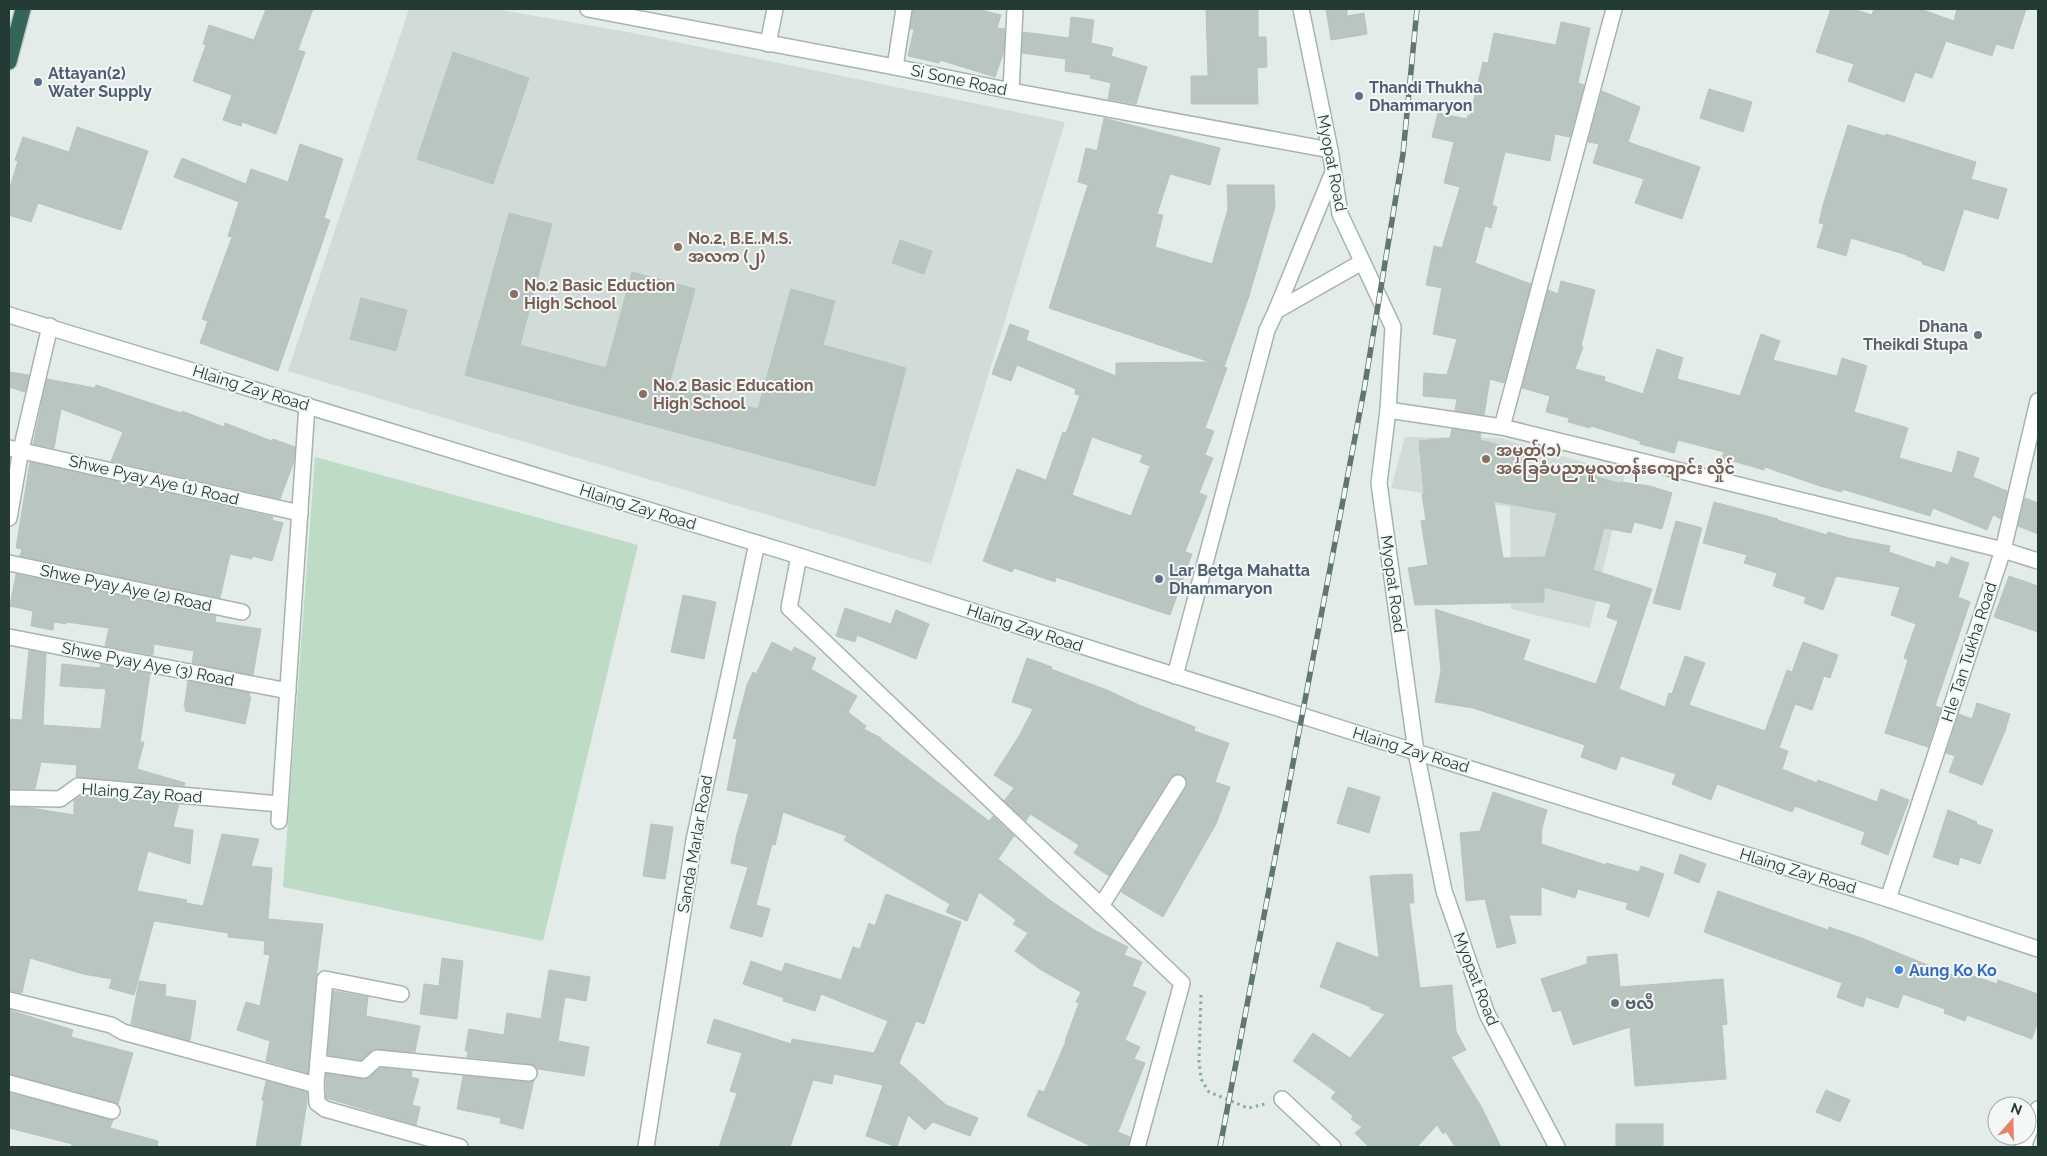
<svg xmlns="http://www.w3.org/2000/svg" width="2047" height="1156" font-family="Raleway,'Noto Sans Myanmar',sans-serif">
<rect width="100%" height="100%" fill="#e3ece8"/>
<g fill="#d1dbd7">
<polygon points="409,9 495,9 633,33 1065,122 931,564 288,371"/>
<polygon points="1405,437 1500,438 1625,474 1590,628 1511,609 1510,507 1391,488"/>
</g>
<polygon fill="#bedbc5" points="315,457 638,545 543,941 283,887"/>
<g fill="#b9c6c0" stroke="#b6c5be" fill-rule="evenodd">
<polygon points="266,9 313,9 298,50 305,52 276,134 242,122 241,126 223,120 232,95 193,81 206,45 203,44 209,25 254,40"/>
<polygon points="913,9 977,9 1001,15 997,28 1005,29 1004,51 995,77 940,60 939,63 908,56 914,29 910,29"/>
<polygon points="1206,9 1258,9 1258,37 1266,37 1267,67 1257,68 1258,104 1191,104 1191,76 1208,76"/>
<polygon points="1326,9 1347,9 1347,16 1364,13 1367,34 1331,40"/>
<polygon points="1831,9 1853,9 1872,15 1874,9 1920,9 1954,21 1957,9 2026,9 2013,49 1996,44 1992,56 1946,41 1932,78 1915,72 1904,102 1848,81 1854,64 1816,52"/>
<polygon points="1071,17 1094,20 1091,43 1113,48 1111,56 1147,67 1136,104 1108,99 1111,83 1090,78 1091,75 1065,71 1066,59 1022,53 1023,32 1069,38"/>
<polygon points="1561,22 1590,28 1578,83 1584,85 1570,137 1555,134 1550,161 1505,152 1492,205 1497,207 1491,228 1485,226 1475,263 1531,284 1504,383 1490,379 1484,415 1455,411 1457,399 1423,396 1424,373 1447,375 1457,339 1433,334 1442,288 1426,285 1434,246 1442,248 1460,187 1444,183 1454,142 1432,137 1438,113 1467,119 1468,115 1470,116 1483,62 1488,63 1494,33 1556,45"/>
<polygon points="453,52 529,78 493,184 417,159"/>
<polygon points="1709,89 1752,102 1743,132 1700,118"/>
<polygon points="1602,91 1640,107 1628,142 1700,167 1682,219 1635,203 1644,179 1593,163 1599,144 1588,142"/>
<path d="M1104 118 1220 148 1210 185 1170 174 1157 214 1163 215 1155 247 1212 264 1228 209 1227 185H1274L1275 207 1249 296 1224 367 1227 368 1205 428 1214 431 1205 455 1213 458 1199 493 1207 496 1185 552 1192 554 1170 615 1056 577 1055 582 1014 568 1012 572 983 561 1017 469 1046 480 1063 432 1066 433 1080 395 1075 394 1076 389 1017 365 1011 381 992 374 1010 324 1029 331 1026 340 1116 376V363L1210 362 1049 308 1088 185 1078 182 1086 148 1097 151ZM1092 437 1143 455 1140 462 1150 466 1131 516 1072 495Z"/>
<polygon points="1848,125 1885,136 1886,134 1976,162 1971,179 2007,189 1998,219 1964,209 1944,271 1922,264 1923,262 1907,256 1907,255 1851,238 1846,256 1817,247 1824,224 1819,223 1823,205"/>
<polygon points="77,127 148,151 121,230 38,203 31,222 9,215 9,190 18,161 15,160 23,137 69,152"/>
<polygon points="300,144 343,159 324,218 330,220 278,371 200,343 208,321 202,319 232,237 228,236 239,202 174,177 182,158 246,184 251,169 288,182"/>
<polygon points="509,213 552,224 520,345 606,368 632,272 695,289 669,385 758,409 791,289 835,301 823,345 906,368 875,486 465,375"/>
<polygon points="900,240 932,251 924,274 892,263"/>
<polygon points="1561,281 1595,290 1581,346 1583,347 1575,369 1605,377 1604,381 1643,394 1657,349 1683,358 1677,379 1740,396 1761,334 1780,341 1773,360 1837,376 1842,358 1867,366 1854,412 1908,428 1899,458 1952,473 1958,451 1979,458 1973,477 2007,491 2001,519 1993,515 1987,530 1933,508 1930,516 1842,489 1842,492 1820,486 1765,467 1764,470 1722,458 1724,452 1678,440 1674,453 1640,444 1640,441 1591,426 1590,428 1568,422 1569,418 1546,412 1550,396 1522,388 1548,290 1558,294"/>
<polygon points="361,298 407,310 396,351 350,339"/>
<polygon points="9,372 29,375 25,392 9,387"/>
<polygon points="47,379 95,388 96,385 181,413 182,411 224,427 225,423 272,441 273,439 295,447 294,461 280,499 111,461 123,432 61,409 54,448 33,444"/>
<path d="M1452 429 1481 433 1480 440 1529 453 1527 465 1587 477V474L1621 484V482L1650 486 1672 493 1662 529 1634 522 1631 533 1604 528 1593 570 1652 589 1619 689 1665 707 1669 693 1672 694 1685 656 1705 663 1689 705 1765 731 1787 670 1792 672 1803 642 1838 655 1830 678 1824 676 1812 710 1795 704 1779 748 1788 751 1782 769 1817 783 1818 780 1877 802 1881 789 1909 800 1888 855 1861 844 1865 832 1795 806 1792 812 1717 784 1711 800 1672 784 1676 774 1621 756 1616 770 1581 757 1585 745 1473 708 1435 702 1441 670 1435 609 1530 640 1523 660 1596 684 1618 621 1607 617 1611 604 1544 587V602L1415 605 1408 568 1428 565 1421 521 1426 520 1422 494H1424L1419 441 1450 438ZM1494 501 1557 513 1545 557 1503 558Z"/>
<polygon points="30,462 273,517 272,520 283,523 272,561 252,556 252,559 230,554 220,598 20,556 22,549 16,548"/>
<polygon points="2025,498 2038,503 2038,534 2018,526"/>
<polygon points="1714,502 1778,519 1777,520 1827,535 1828,532 1849,538 1890,546 1889,552 1935,568 1937,561 1948,565 1951,557 1969,563 1958,597 1970,602 1935,706 1941,708 1928,747 1885,733 1908,660 1904,658 1916,624 1891,615 1900,587 1836,576 1823,610 1804,603 1806,597 1773,586 1777,573 1744,563 1747,555 1703,543"/>
<polygon points="1676,521 1702,528 1680,610 1653,603"/>
<polygon points="16,574 216,616 215,622 261,629 253,675 192,663 194,651 154,644 153,655 105,646 109,628 66,622 66,624 54,622 53,630 31,626 33,611 10,606"/>
<polygon points="2009,576 2038,586 2038,632 1994,617"/>
<polygon points="683,595 716,602 704,659 671,652"/>
<polygon points="845,608 891,624 896,610 929,624 916,659 857,635 855,642 836,636"/>
<polygon points="772,642 792,652 794,647 816,658 811,669 857,696 848,712 866,726 864,729 881,738 881,739 989,821 993,816 1014,836 998,859 1051,901 1096,931 1128,947 1124,955 1142,962 1132,986 1146,992 1125,1040 1140,1047 1134,1059 1145,1063 1118,1132 1130,1137 1128,1147 1093,1147 1027,1116 1039,1090 1044,1092 1066,1041 1065,1041 1079,1003 1076,1002 1081,992 1041,970 1015,951 1028,933 1013,924 1016,920 979,892 967,921 946,912 950,904 844,840 847,836 783,812 775,845 772,844 756,905 770,909 762,937 730,928 748,867 731,863 737,834 749,794 727,790 737,739 733,738 747,685 753,672 756,674"/>
<polygon points="29,650 46,654 43,725 101,729 106,689 60,686 62,664 100,668 101,664 150,674 140,742 144,742 137,769 185,783 184,786 76,777 77,765 41,762 35,789 9,789 9,719 22,720"/>
<polygon points="1027,658 1052,667 1051,669 1107,690 1139,705 1195,727 1194,731 1229,743 1215,782 1230,787 1216,824 1163,917 1121,892 1186,788 1187,783 1183,775 1178,774 1170,778 1109,876 1074,853 1079,845 1030,814 1026,821 1004,801 1014,788 994,775 1019,736 1033,709 1012,702"/>
<polygon points="188,681 250,693 249,697 251,697 245,724 185,711 186,707 184,707"/>
<polygon points="1977,703 2010,714 2005,731 1982,785 1949,772 1955,756 1946,753 1959,714 1972,719"/>
<polygon points="1348,787 1380,797 1369,833 1337,823"/>
<polygon points="1493,792 1547,810 1542,828 1541,844 1606,865 1606,863 1639,872 1641,866 1664,874 1649,917 1626,909 1628,903 1578,889 1575,898 1541,887 1541,915 1509,915 1516,943 1497,948 1485,899 1466,901 1460,833 1480,831"/>
<polygon points="81,796 179,804 173,827 193,830 190,864 148,851 137,891 187,900 186,903 203,906 222,834 259,839 251,866 272,868 268,919 323,924 316,978 308,1073 266,1061 270,1041 237,1030 246,1002 260,1006 270,955 264,954 265,941 228,937 228,933 154,921 134,995 109,988 112,979 83,974 30,958 22,993 9,991 9,807 31,808 74,815 74,800"/>
<polygon points="1948,810 1977,822 1976,824 1993,830 1980,864 1960,857 1958,865 1933,857"/>
<polygon points="651,824 673,827 665,879 643,876"/>
<polygon points="1680,854 1706,864 1699,883 1674,873"/>
<polygon points="1412,874 1414,903 1409,903 1420,988 1452,985 1456,1031 1466,1050 1451,1057 1482,1108 1501,1147 1455,1147 1446,1132 1443,1134 1437,1125 1417,1147 1369,1147 1355,1133 1362,1127 1351,1119 1353,1116 1331,1098 1336,1092 1293,1061 1313,1033 1350,1058 1385,1014 1370,1009 1371,1007 1320,987 1337,942 1379,958 1370,876"/>
<polygon points="1718,891 1828,930 1829,927 1859,937 1957,977 1959,971 1997,984 1998,980 2038,994 2038,1021 2032,1039 1967,1015 1965,1021 1944,1013 1945,1009 1903,994 1898,1008 1866,997 1863,1007 1837,997 1842,983 1704,932"/>
<polygon points="886,894 961,922 924,1024 916,1021 899,1063 946,1105 978,1118 970,1136 933,1122 925,1130 908,1115 897,1147 866,1136 883,1085 834,1074 832,1084 813,1080 790,1147 719,1147 737,1093 730,1091 742,1053 707,1043 714,1019 791,1044 792,1039 874,1053 888,1021 821,994 815,1011 783,1001 784,998 743,984 751,961 782,972 785,963 841,980 853,947 860,949 869,923 875,926"/>
<polygon points="1617,954 1620,987 1723,979 1727,1024 1722,1025 1726,1079 1635,1086 1630,1027 1573,1045 1561,1010 1553,1012 1541,979 1587,964 1587,957"/>
<polygon points="442,958 463,961 457,1019 420,1014 424,984 439,986"/>
<polygon points="549,970 590,977 586,1001 565,997 558,1041 589,1047 584,1076 538,1069 530,1064 467,1057 468,1051 465,1051 469,1029 504,1035 507,1013 541,1019"/>
<polygon points="139,981 166,985 165,996 196,1001 190,1041 131,1024"/>
<polygon points="333,991 368,997 366,1016 420,1026 415,1052 374,1049 361,1060 328,1055"/>
<polygon points="9,1010 73,1030 71,1037 133,1053 118,1104 9,1074"/>
<polygon points="380,1068 412,1071 411,1077 419,1079 412,1105 420,1107 416,1125 326,1098 326,1074 366,1079"/>
<polygon points="463,1076 528,1082 534,1080 523,1129 500,1123 501,1118 457,1109"/>
<polygon points="266,1081 307,1092 307,1101 300,1147 256,1147 264,1101 262,1100"/>
<polygon points="1826,1090 1850,1100 1840,1122 1816,1112"/>
<polygon points="9,1093 113,1120 110,1128 158,1141 157,1147 71,1147 72,1144 9,1128"/>
<rect x="1616" y="1124" width="47" height="23"/>
</g>
<g fill="none" stroke-linecap="round" stroke-linejoin="round">
<g stroke="#a6b3af" stroke-width="18">
<g id="lane">
<polyline points="799,556 789,608 1182,983 1137,1147"/>
<polyline points="1101,906 1178,783"/>
</g>
</g>
<g stroke="#a6b3af" stroke-width="18">
<g id="street">
<polyline points="588,9 895,67 1011,91 1330,150"/>
<polyline points="768,44 775,9"/>
<polyline points="895,67 904,9"/>
<polyline points="1011,91 1015,9"/>
<polyline points="1276,311 1333,172"/>
<polyline points="1388,410 1502,427 2003,550 2038,561"/>
<polyline points="1502,427 1614,9"/>
<polyline points="9,448 300,513"/>
<polyline points="9,518 21,450 50,326"/>
<polyline points="9,563 242,612"/>
<polyline points="9,637 288,691"/>
<polyline points="1175,676 1267,330 1276,311 1362,262"/>
<polyline points="9,798 60,799 78,786 280,804"/>
<polyline points="279,821 307,405"/>
<polyline points="1888,899 2003,550 2038,401"/>
<polyline points="401,994 325,979 316,1085 317,1103 325,1109 460,1147"/>
<polyline points="9,1000 111,1025 123,1032 316,1085"/>
<polyline points="318,1063 364,1070 377,1058 529,1073"/>
<polyline points="9,1083 112,1111"/>
<polyline points="1282,1099 1333,1147"/>
<polyline points="646,1147 694,840 757,543"/>
<polyline points="2023,1147 2038,1109"/>
</g>
</g>
<g stroke="#a2b6af" stroke-width="18">
<g id="secondary">
<polyline points="1301,9 1330,150 1340,214 1393,327 1388,410 1379,483 1416,752 1444,891 1487,1014 1557,1147"/>
<polyline points="9,315 799,556 1416,752 1888,899 2038,949"/>
</g>
</g>
<g stroke="#c2c8c6" stroke-width="18">
<polyline id="highway" points="9,62 23,9"/>
</g>
<polyline stroke="#86ac9f" stroke-width="3" stroke-dasharray="2.5 4" stroke-linecap="butt" points="1201,995 1199,1061 1201,1079 1209,1092 1248,1108 1265,1104"/>
<use href="#lane" stroke="#fff" stroke-width="15"/>
<use href="#street" stroke="#fff" stroke-width="15"/>
<use href="#secondary" stroke="#fff" stroke-width="15"/>
<use href="#highway" stroke="#336559" stroke-width="15"/>
<g stroke="#5f7770" stroke-width="5.5">
<polyline id="rail" points="1220,1147 1364,390 1403,154 1417,9"/>
</g>
<use href="#rail" stroke="#f3f8f6" stroke-width="4" stroke-dasharray="11" stroke-linecap="butt"/>
</g>
<g fill="#5c6f8a" stroke="#f3f8f6" stroke-width="2">
<circle cx="38" cy="82" r="5"/>
<circle cx="1359" cy="96" r="5"/>
<circle cx="1159" cy="579" r="5"/>
</g>
<g fill="#8d6e63" stroke="#f3f8f6" stroke-width="2">
<circle cx="678" cy="247" r="5"/>
<circle cx="514" cy="294" r="5"/>
<circle cx="643" cy="394" r="5"/>
<circle cx="1486" cy="459" r="5"/>
</g>
<g fill="#6b7280" stroke="#f3f8f6" stroke-width="2">
<circle cx="1978" cy="335" r="5"/>
<circle cx="1615" cy="1003" r="5"/>
</g>
<circle fill="#3f7fe0" stroke="#f3f8f6" stroke-width="2" cx="1899" cy="970" r="5"/>
<g text-anchor="middle" dominant-baseline="central" stroke-width="4" stroke-linejoin="round" paint-order="stroke">
<g font-size="16" font-weight="bold" fill="#4e5e75" stroke="#f3f8f6" text-anchor="start">
<text x="48" y="73">Attayan(2)<tspan x="48" dy="18">Water Supply</tspan></text>
<text x="1369" y="87">Thandi Thukha<tspan x="1369" dy="18">Dhammaryon</tspan></text>
<text x="1169" y="570">Lar Betga Mahatta<tspan x="1169" dy="18">Dhammaryon</tspan></text>
</g>
<g font-size="16" fill="#243b35" stroke="#f3f8f6">
<text transform="translate(959 80) rotate(12)">Si Sone Road</text>
<text transform="translate(1332 163) rotate(79)">Myopat Road</text>
<text transform="translate(251 388) rotate(17)">Hlaing Zay Road</text>
<text transform="translate(154 480) rotate(13)">Shwe Pyay Aye (1) Road</text>
<text transform="translate(638 507) rotate(17)">Hlaing Zay Road</text>
<text transform="translate(1393 584) rotate(82)">Myopat Road</text>
<text transform="translate(126 588) rotate(12)">Shwe Pyay Aye (2) Road</text>
<text transform="translate(1025 628) rotate(18)">Hlaing Zay Road</text>
<text transform="translate(1969 652) rotate(-72)">Hle Tan Tukha Road</text>
<text transform="translate(148 664) rotate(11)">Shwe Pyay Aye (3) Road</text>
<text transform="translate(1411 750) rotate(17)">Hlaing Zay Road</text>
<text transform="translate(142 793) rotate(4)">Hlaing Zay Road</text>
<text transform="translate(695 844) rotate(-80)">Sanda Marlar Road</text>
<text transform="translate(1798 871) rotate(17)">Hlaing Zay Road</text>
<text transform="translate(1476 979) rotate(69)">Myopat Road</text>
</g>
<g font-size="16" font-weight="bold" fill="#785e54" stroke="#f3f8f6" text-anchor="start">
<text x="688" y="238">No.2, B.E..M.S.<tspan x="688" dy="18">အလက (၂)</tspan></text>
<text x="524" y="285">No.2 Basic Eduction<tspan x="524" dy="18">High School</tspan></text>
<text x="653" y="385">No.2 Basic Education<tspan x="653" dy="18">High School</tspan></text>
<text x="1496" y="450">အမှတ်(၁)<tspan x="1496" dy="18">အခြေခံပညာမူလတန်းကျောင်း လှိုင်</tspan></text>
</g>
<g font-size="16" font-weight="bold" fill="#5b616d" stroke="#f3f8f6" text-anchor="end">
<text x="1968" y="326">Dhana<tspan x="1968" dy="18">Theikdi Stupa</tspan></text>
<text x="1625" y="1003" text-anchor="start">ဗလီ</text>
</g>
<g font-size="16" font-weight="bold" fill="#366cbe" stroke="#f3f8f6" text-anchor="start">
<text x="1909" y="970">Aung Ko Ko</text>
</g>
</g>
<rect width="2047" height="1156" fill="none" stroke="#243b35" stroke-width="20"/>
<g transform="translate(2012 1121) rotate(20)"><circle r="24" fill="#f3f8f6" stroke="#a0aca9"/>
<path d="M0-4L9 19L0 12L-9 19Z" fill="#e68367"/>
<text y="-8" font-size="14" font-weight="bold" text-anchor="middle" fill="#243b35">N</text>
</g>
</svg>
